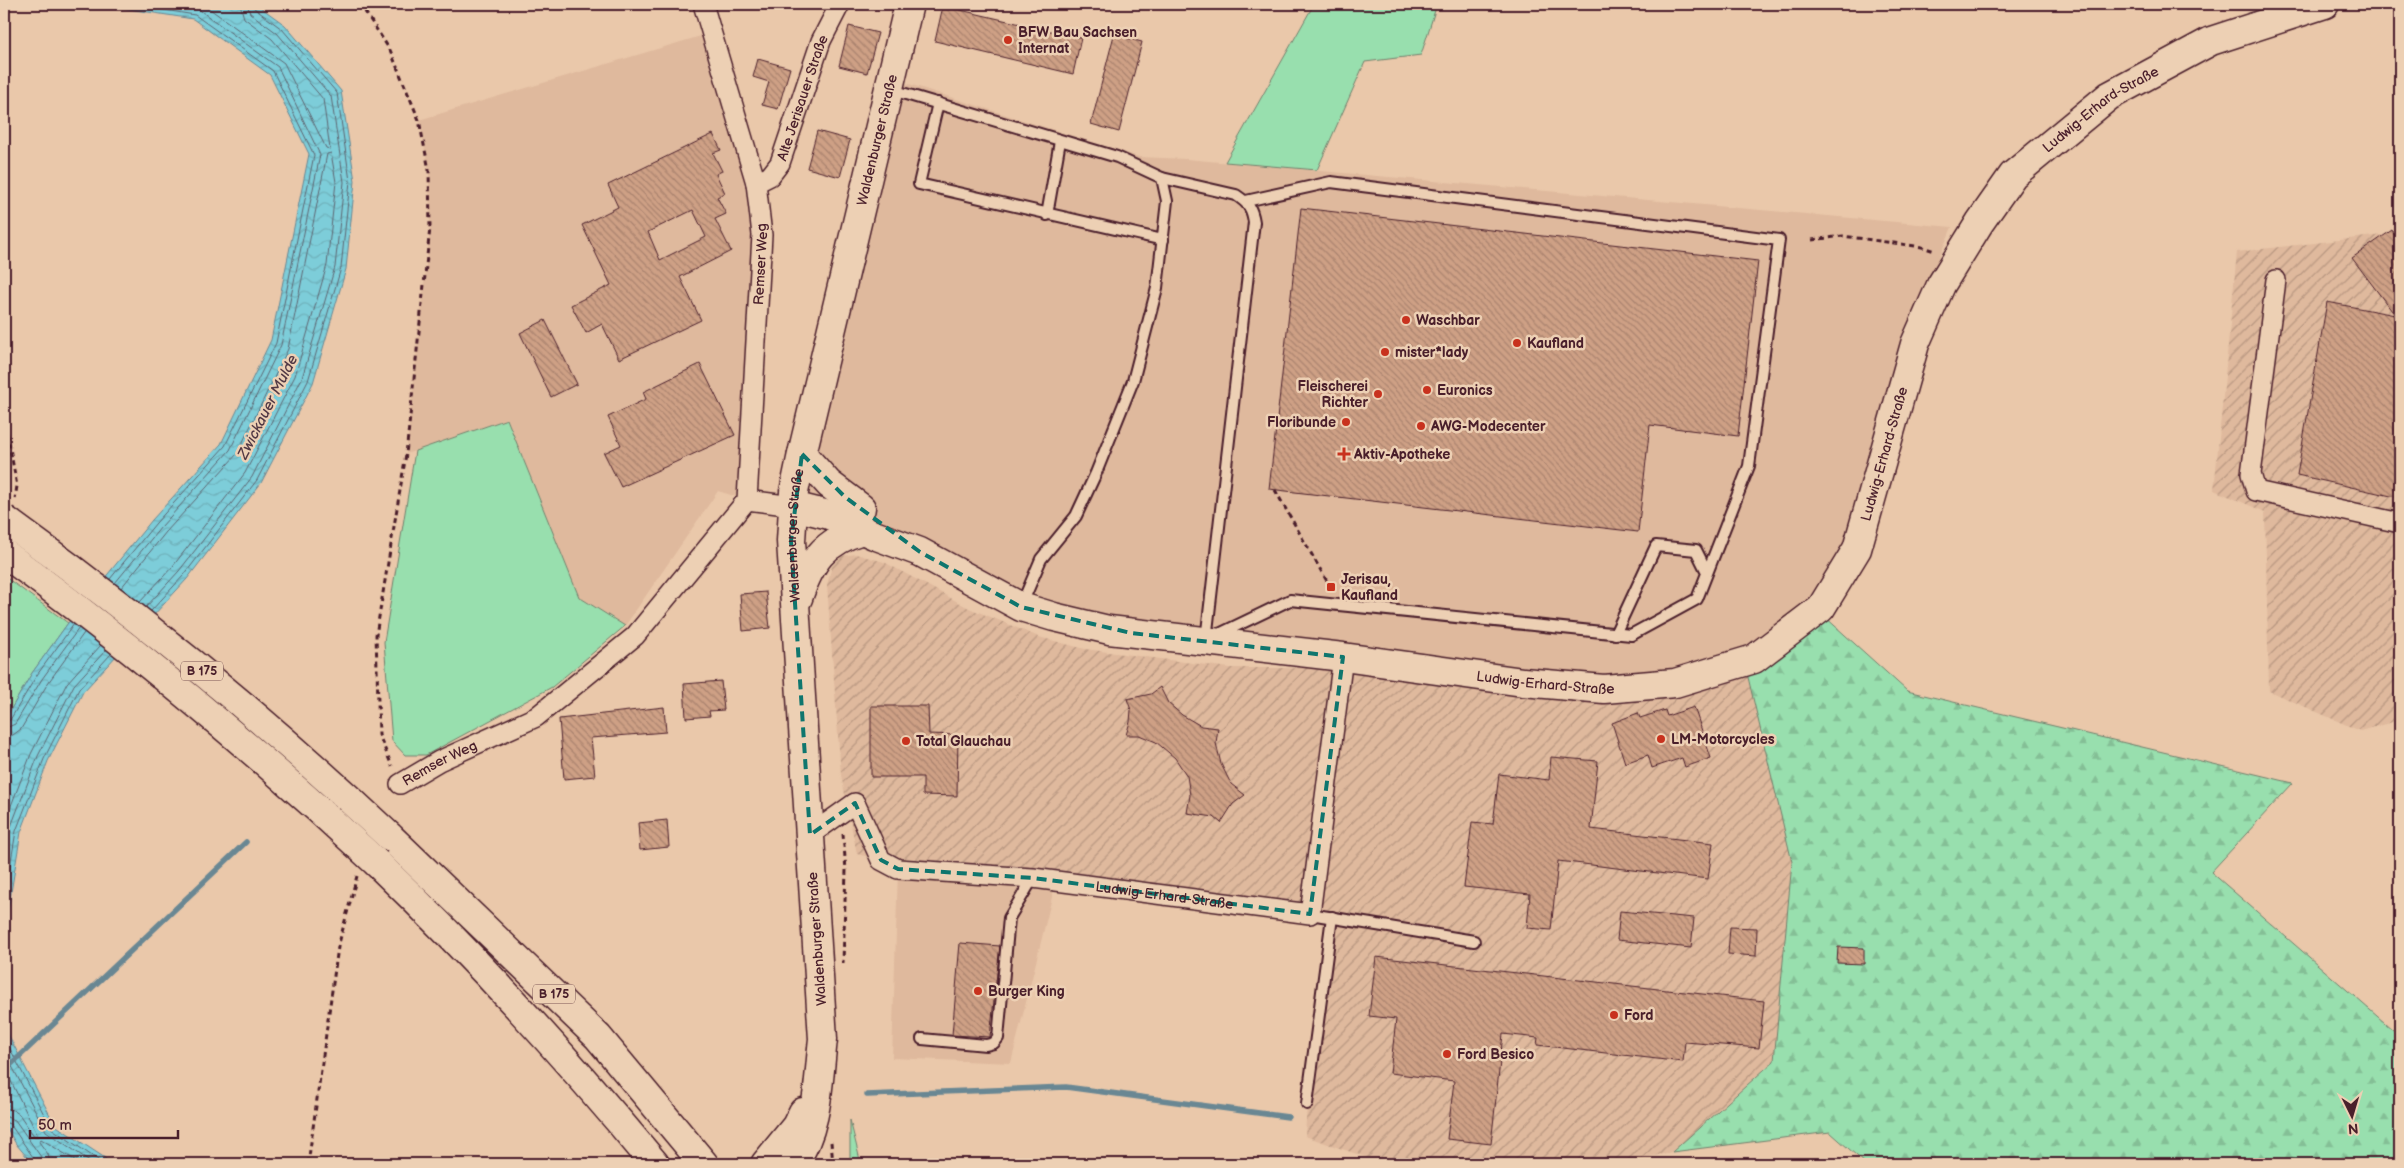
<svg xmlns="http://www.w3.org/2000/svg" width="2404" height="1168" font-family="'Balsamiq Sans',sans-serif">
<defs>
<pattern id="industrial-furrows" width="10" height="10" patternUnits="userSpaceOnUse" patternTransform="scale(1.25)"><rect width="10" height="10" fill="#dfb99d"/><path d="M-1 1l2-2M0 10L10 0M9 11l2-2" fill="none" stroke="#b79680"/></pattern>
<pattern id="forest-firs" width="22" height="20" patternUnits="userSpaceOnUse" patternTransform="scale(1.25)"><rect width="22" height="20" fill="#98dfae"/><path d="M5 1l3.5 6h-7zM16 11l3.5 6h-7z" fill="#84bf96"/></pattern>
<pattern id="water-waves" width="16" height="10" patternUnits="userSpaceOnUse" patternTransform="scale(1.25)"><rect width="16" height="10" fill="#7dcdd9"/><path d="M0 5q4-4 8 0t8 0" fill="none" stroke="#6eb0ba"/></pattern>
<pattern id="building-back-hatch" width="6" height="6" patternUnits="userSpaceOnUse" patternTransform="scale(1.25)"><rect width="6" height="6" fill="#cea085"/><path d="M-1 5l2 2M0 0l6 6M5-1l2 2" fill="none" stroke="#a9826d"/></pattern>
</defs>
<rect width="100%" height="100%" fill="#eac8aa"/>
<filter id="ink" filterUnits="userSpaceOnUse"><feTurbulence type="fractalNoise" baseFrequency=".02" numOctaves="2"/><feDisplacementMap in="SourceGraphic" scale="10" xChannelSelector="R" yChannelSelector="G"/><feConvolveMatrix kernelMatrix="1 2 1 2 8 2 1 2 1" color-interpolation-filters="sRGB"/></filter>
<g filter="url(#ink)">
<g fill="#dfb99d">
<polygon points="711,33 756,183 747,500 718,491 625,626 579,597 507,419 406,454 430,228 429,170 419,120"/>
<polygon points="890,78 1139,157 1186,159 1952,227 1902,345 1846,551 1809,605 1750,649 1672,675 1604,681 1109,630 920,552 871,514 850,504 810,494 793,506"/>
<polygon points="898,869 1056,881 1011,1063 892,1058"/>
</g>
<g fill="url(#industrial-furrows)">
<polygon points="2400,233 2400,720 2360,731 2269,691 2265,512 2214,490 2237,252"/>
<polygon points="856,554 884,562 969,608 1039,637 1085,649 1230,668 1312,668 1522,689 1747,673 1792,862 1774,1061 1672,1152 1618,1164 1385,1164 1305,1136 1307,1104 1332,917 881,860 857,854 841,775 827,585 832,566 842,556"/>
</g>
<g fill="#98dfae" stroke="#717f6c">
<polygon points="1314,4 1437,4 1421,55 1365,62 1317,170 1225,162"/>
<polygon points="507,419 579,597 625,626 552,687 426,755 405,755 392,741 384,642 415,451"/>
<polygon points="4,576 68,623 32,673 4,721"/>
<polygon points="850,1120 861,1164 850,1164"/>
</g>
<polygon fill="url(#forest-firs)" stroke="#717f6c" points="1824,616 1907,691 2293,783 2211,872 2400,1036 2400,1164 1866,1164 1830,1132 1672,1152 1774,1061 1792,862 1747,673"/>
<g fill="url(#water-waves)" stroke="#698793">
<polygon points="96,4 256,4 285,25 341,91 355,181 346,269 313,383 261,483 187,579 83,692 48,761 21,832 4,935 4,721 32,673 68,623 152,520 221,444 271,340 309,154 270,75 193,19"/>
<polygon points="4,969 9,1036 55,1125 105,1158 110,1164 33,1164 16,1144 4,1123"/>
</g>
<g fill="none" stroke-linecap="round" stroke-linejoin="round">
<g stroke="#5e6571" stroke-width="1">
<polyline points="203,4 284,63 326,148 330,149 323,99 272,39 244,18 240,4"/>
<polyline points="110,579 156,523 225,446 276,343 314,155 273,71 195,15 127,4"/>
<polyline points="115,583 161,527 230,450 281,345 320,155 278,67 198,9 167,4"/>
<polyline points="121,588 166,532 237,454 288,349 327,154 331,153 336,182 327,265 295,376 245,473 173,566 140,602"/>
<polyline points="146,607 179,571 252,477 302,378 335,267 344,182 331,96 277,33 250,13 247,4"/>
<polyline points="151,611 184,575 257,480 308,381 341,268 350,181 337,93 282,29 255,9 253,4"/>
<polyline points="4,723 10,720 37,675 74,624"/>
<polyline points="4,729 15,724 42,679 79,628"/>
<polyline points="4,736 13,735 21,729 48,683 84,633"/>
<polyline points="4,824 31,754 67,683 101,645"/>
<polyline points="4,865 10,829 38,756 74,685 106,650"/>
<polyline points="4,904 16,831 44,759 79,689 111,654"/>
<polyline points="4,1037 51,1128 104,1164"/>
<polyline points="4,1051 46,1131 94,1164"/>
<polyline points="4,1067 38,1136 34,1136 19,1114 13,1110 4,1108"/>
<polyline points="4,1116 15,1120 41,1157 43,1164"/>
<polyline points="4,1122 10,1124 35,1160 36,1164"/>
<polyline points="50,1164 48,1154 39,1142 41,1139 81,1164"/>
</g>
<g stroke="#698793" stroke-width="5.5">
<polyline points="4,1071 246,842"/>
<polyline points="867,1095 1066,1087 1288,1117"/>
</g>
</g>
<g fill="url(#building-back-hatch)" stroke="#4a1f2b" fill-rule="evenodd">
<polygon points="943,6 1081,38 1073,74 935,41"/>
<polygon points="849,26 878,33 867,73 839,66"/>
<polygon points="1114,35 1142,42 1119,132 1091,124"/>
<polygon points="758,59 790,68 778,109 762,105 769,82 753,77"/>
<polygon points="817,131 850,140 840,177 807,168"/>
<path d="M713 134 721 150 713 153 722 171 716 174 725 193 717 197 726 214 715 219 731 251 680 277 701 320 619 359 602 324 586 333 571 305 611 285 582 225 618 207 608 185ZM693 210 706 237 660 260 648 232Z"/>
<polygon points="1301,208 1758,261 1738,436 1650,425 1638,532 1269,489"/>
<polygon points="2392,230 2400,244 2400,498 2297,475 2327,302 2395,315 2352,258"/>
<polygon points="545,320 577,384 551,397 520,333"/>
<polygon points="700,364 735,435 621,487 604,453 621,445 608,417 646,399 643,392"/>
<polygon points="766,592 770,628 743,631 740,594"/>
<polygon points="721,681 724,710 709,711 710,716 686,718 684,684"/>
<polygon points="1160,687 1168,703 1182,715 1201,726 1218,728 1216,743 1221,764 1231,784 1245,795 1233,804 1221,823 1214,817 1187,813 1190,795 1187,776 1175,758 1156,742 1139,735 1126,735 1130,722 1131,710 1127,699 1151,694"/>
<polygon points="871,706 928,706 929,734 958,735 957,796 923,795 923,777 871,777"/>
<polygon points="664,707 666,732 591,738 595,776 564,779 559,719"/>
<polygon points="1694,707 1711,758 1685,767 1682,758 1652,768 1648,755 1625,763 1612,723 1638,713 1640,718 1665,710 1667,716"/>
<polygon points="1551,757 1598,761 1591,829 1713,843 1708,879 1558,861 1551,930 1527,928 1530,894 1464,887 1472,822 1493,824 1499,774 1549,780"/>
<polygon points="667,820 669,847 640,850 638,823"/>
<polygon points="1620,911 1694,918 1691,948 1617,940"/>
<polygon points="1730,927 1757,928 1756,956 1728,954"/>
<polygon points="960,943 1000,946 990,1037 952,1035"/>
<polygon points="1838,947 1864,948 1864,964 1837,963"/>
<polygon points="1376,957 1764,1001 1759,1048 1685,1042 1683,1062 1537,1045 1538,1038 1503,1034 1491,1144 1447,1139 1454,1081 1390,1073 1396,1019 1369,1016"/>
</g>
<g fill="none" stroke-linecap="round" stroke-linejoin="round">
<g stroke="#4a1f2b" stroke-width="14">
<g id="lane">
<polyline points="889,89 1117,157 1162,178 1167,201 1157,288 1133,381 1096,473 1076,516 1041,559 1021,606"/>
<polyline points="938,103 919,184 1163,240"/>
<path d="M1162 178 1236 195C1248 203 1252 208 1254 222L1206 640"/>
<polyline points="1047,215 1060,141"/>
<polyline points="1615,634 1656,546 1696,550 1707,572"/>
<polyline points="1215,636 1290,600 1631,635 1697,599 1749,466 1779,240 1331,182 1246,201"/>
<polyline points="1310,914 1474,941"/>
<polyline points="922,1039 986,1045 994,1043 998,1038 1009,918 1033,878"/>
<polyline points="1307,1104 1332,917"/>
</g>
</g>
<g stroke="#4a1f2b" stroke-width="22">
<g id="street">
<path id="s1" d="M756 183 770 176 780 163 821 41 840 4"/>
<polyline points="2276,280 2251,474 2256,491 2400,523"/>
<polyline points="747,500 793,506"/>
<path id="s2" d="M400 784 439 761 536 717 635 636 747 500 762 235 756 183 703 4"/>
<path id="s3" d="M810 835 855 803 881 860 898 869 1033 878 1310 914 1343 657"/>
</g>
</g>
<g stroke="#4a1f2b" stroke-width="31">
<g id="secondary">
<polyline points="802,454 829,484 861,508"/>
<path id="s4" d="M793 506 829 515 874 535 920 552 1021 607 1054 617 1109 630 1343 657 1523 682 1604 689 1675 683 1754 659 1821 608 1857 549 1915 344 1941 285 1980 222 2013 175 2109 96 2211 41 2325 4"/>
<path d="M798 598C811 561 823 542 862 530"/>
<polyline points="765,1164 796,1126 803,1112"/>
<path id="s5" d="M793 1164C819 1129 818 1081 823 1039L791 541 794 492 802 454 909 4"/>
</g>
</g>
<g stroke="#4a1f2b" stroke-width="31">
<g id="primary">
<polyline points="389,836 598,1037 704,1164"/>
<path d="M377 863C476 958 568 1059 655 1164"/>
</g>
</g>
<g stroke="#4a1f2b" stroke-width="3" stroke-dasharray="5 4" stroke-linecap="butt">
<polyline points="360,4 390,50 419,120 429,170 430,228 406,454 376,635 379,735 392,766"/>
<polyline points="1812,240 1843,236 1922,247 1935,251"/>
<polyline points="4,416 17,486 15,499"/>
<polyline points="1275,490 1332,590"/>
<polyline points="843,834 846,870 843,963"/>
<polyline points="831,1142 833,1164"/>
<polyline points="308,1164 338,947 357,876"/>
</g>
<use href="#lane" stroke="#edd0b4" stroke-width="10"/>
<use href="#street" stroke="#edd0b4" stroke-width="19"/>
<use href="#secondary" stroke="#edd0b4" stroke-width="28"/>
<use href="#primary" stroke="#edd0b4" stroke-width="28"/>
<g stroke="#4a1f2b" stroke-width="31" stroke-linecap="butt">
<g id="primary-bridge">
<path d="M4 519C139 616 268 722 389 836"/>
<path d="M4 553C135 649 259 753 377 863"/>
</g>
</g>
<use href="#primary-bridge" stroke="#edd0b4" stroke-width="28"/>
</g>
</g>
<path fill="none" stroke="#0f766e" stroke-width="4" stroke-dasharray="10 6" stroke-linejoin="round" d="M802 454 845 497 920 552 1021 607 1131 633 1343 657 1310 914 1033 878 898 869 881 860 855 803 810 835 791 541Z"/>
<g fill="#c8321e" stroke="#edd0b4" stroke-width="2">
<circle cx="1008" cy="40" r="5"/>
<circle cx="1406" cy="320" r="5"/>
<circle cx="1517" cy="343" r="5"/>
<circle cx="1385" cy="352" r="5"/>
<circle cx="1427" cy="390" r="5"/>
<circle cx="1378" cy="394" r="5"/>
<circle cx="1346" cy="422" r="5"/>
<circle cx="1421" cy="426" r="5"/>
<path d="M1341.5 446.5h5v5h5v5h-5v5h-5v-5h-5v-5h5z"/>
<rect x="1326" y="582" width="10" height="10" rx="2.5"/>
<circle cx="1661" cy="739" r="5"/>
<circle cx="906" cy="741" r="5"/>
<circle cx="978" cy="991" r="5"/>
<circle cx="1614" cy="1015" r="5"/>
<circle cx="1447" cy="1054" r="5"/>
</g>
<g text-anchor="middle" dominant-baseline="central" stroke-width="5" stroke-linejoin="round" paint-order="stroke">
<g fill="#edd0b4" stroke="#7b5454" stroke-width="1">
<rect x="181" y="661.5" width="42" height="19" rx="4"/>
<rect x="533" y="984.5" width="42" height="19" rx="4"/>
</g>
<g font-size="12" font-weight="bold" fill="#4a1f2b">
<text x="202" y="671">B 175</text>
<text x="554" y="994">B 175</text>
</g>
<g font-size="14" font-weight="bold" fill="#4a1f2b" stroke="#edd0b4" text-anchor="start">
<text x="1018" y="32">BFW Bau Sachsen<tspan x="1018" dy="16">Internat</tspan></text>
<text x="1416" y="320">Waschbar</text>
<text x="1527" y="343">Kaufland</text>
<text x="1395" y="352">mister*lady</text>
<text x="1368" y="386" text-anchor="end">Fleischerei<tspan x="1368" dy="16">Richter</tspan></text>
<text x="1437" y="390">Euronics</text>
<text x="1336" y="422" text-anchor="end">Floribunde</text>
<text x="1431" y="426">AWG-Modecenter</text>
<text x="1354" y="454">Aktiv-Apotheke</text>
<text x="1341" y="579">Jerisau,<tspan x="1341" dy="16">Kaufland</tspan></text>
<text x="1671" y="739">LM-Motorcycles</text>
<text x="916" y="741">Total Glauchau</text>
<text x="988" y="991">Burger King</text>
<text x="1624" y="1015">Ford</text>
<text x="1457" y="1054">Ford Besico</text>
</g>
<g font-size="14" fill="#4a1f2b" stroke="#edd0b4">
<text stroke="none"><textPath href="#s1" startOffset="101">Alte Jerisauer Straße</textPath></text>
<text stroke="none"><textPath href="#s4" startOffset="1666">Ludwig-Erhard-Straße</textPath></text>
<text stroke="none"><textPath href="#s5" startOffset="1040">Waldenburger Straße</textPath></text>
<text stroke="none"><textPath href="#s2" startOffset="692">Remser Weg</textPath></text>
<text stroke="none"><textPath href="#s4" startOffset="1246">Ludwig-Erhard-Straße</textPath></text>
<text stroke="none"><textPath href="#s5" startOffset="635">Waldenburger Straße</textPath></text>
<text stroke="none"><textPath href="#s4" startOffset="781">Ludwig-Erhard-Straße</textPath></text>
<text stroke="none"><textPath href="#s2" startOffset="45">Remser Weg</textPath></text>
<text stroke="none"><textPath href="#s3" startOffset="405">Ludwig-Erhard-Straße</textPath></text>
<text transform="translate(817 939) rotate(-94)">Waldenburger Straße</text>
</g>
<g font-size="15" font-style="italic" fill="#523945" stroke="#edd0b4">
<text transform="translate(268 407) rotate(-63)">Zwickauer Mulde</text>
</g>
</g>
<rect width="2404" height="1168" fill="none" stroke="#edd0b4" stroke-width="20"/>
<rect x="10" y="10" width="2384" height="1148" fill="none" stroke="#4a1f2b" stroke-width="2" filter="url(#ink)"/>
<g transform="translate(2352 1116) rotate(175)" stroke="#edd0b4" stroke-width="4" paint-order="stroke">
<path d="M0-4L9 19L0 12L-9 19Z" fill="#4a1f2b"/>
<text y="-8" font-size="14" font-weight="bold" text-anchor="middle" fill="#4a1f2b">N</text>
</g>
<path d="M30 1130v8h148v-8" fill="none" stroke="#4a1f2b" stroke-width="2.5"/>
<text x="38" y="1130" font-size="15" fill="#4a1f2b" stroke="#edd0b4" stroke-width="4" paint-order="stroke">50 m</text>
</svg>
